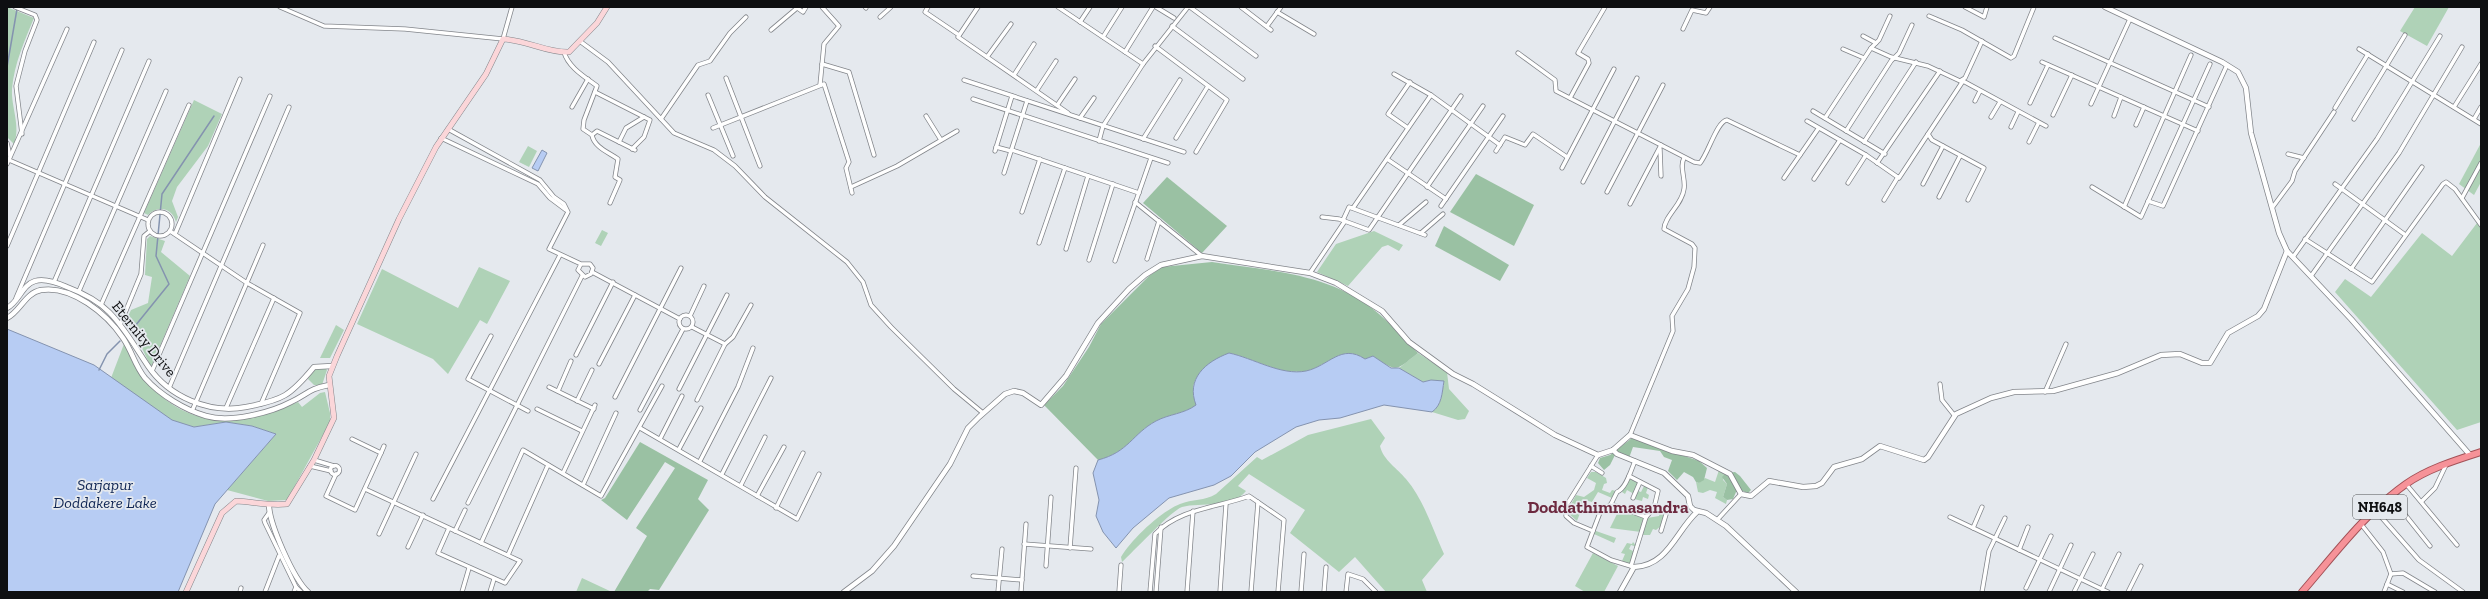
<svg xmlns="http://www.w3.org/2000/svg" width="2488" height="599" font-family="'Zilla Slab',serif">
<rect width="100%" height="100%" fill="#e5e9ee"/>
<g fill="#afd2b7">
<path d="M7 7 34 18C25 40 14 64 12 89 11 107 21 126 14 144L7 137Z"/>
<polygon points="2415,7 2449,7 2427,46 2400,31"/>
<path d="M194 100 222 114 208 146 177 187 172 201 178 217 176 222C172 208 158 205 148 215L144 213Z"/>
<polygon points="2481,143 2481,182 2474,195 2459,184"/>
<polygon points="528,146 537,151 529,167 519,162"/>
<polygon points="2477,223 2481,228 2481,422 2457,430 2335,292 2345,279 2371,297 2422,233 2452,256"/>
<polygon points="602,230 608,233 601,246 595,243"/>
<polygon points="1374,231 1403,245 1399,251 1388,245 1382,247 1348,286 1317,272 1336,244"/>
<polygon points="150,236 165,241 161,252 190,276 151,367 139,342 125,323 131,310 148,303 152,277 145,275 147,239"/>
<polygon points="479,267 510,281 487,324 480,320 448,374 433,359 357,324 382,269 458,308"/>
<polygon points="336,325 344,330 330,358 320,358"/>
<path d="M124 344C163 424 220 436 298 402L302 407 320 393 325 392 330 413V422L287 500 268 501 227 490 276 434 252 426 226 422 194 427 171 420 111 378Z"/>
<path d="M1418 353 1447 372 1449 389 1469 411 1465 419 1458 420 1432 412C1442 405 1442 393 1444 382L1431 380 1423 382 1399 368Z"/>
<polygon points="325,368 327,370 322,385 314,385 308,379 314,369"/>
<path d="M1371 419 1385 438 1380 446C1383 460 1398 469 1406 479 1424 500 1433 530 1444 554L1422 580 1427 592H1386L1355 557 1339 572 1290 533 1305 510 1249 474 1238 486 1246 491C1232 509 1201 502 1182 507 1172 510 1133 552 1122 562L1121 557C1132 539 1160 512 1180 504 1192 499 1205 501 1216 494L1257 457 1262 460 1308 435Z"/>
<polygon points="1719,470 1726,473 1723,480 1727,484 1723,497 1727,500 1726,504 1715,498 1717,492 1710,490 1703,493 1698,492 1696,482 1699,483 1705,478 1715,482"/>
<polygon points="1591,472 1596,472 1606,478 1607,483 1604,484 1602,490 1610,493 1612,490 1616,491 1612,498 1598,492 1592,502 1585,500 1577,521 1567,512 1576,495 1584,497 1594,490 1596,483 1587,478"/>
<polygon points="1630,478 1639,482 1634,494 1627,490 1625,494 1622,492"/>
<polygon points="1644,486 1648,487 1646,493 1649,495 1648,499 1643,497 1642,501 1634,499 1638,491 1641,492"/>
<polygon points="1619,510 1644,517 1641,532 1610,528"/>
<polygon points="1660,513 1664,514 1661,526 1656,530 1653,529 1650,535 1643,535 1647,518 1659,516"/>
<polygon points="1596,531 1616,538 1614,543 1594,534"/>
<polygon points="1633,542 1637,547 1631,545 1629,549 1635,552 1630,564 1622,561 1625,554 1621,553 1627,543 1632,544"/>
<polygon points="1593,553 1618,566 1604,592 1585,592 1575,586"/>
<polygon points="582,578 612,592 576,592"/>
</g>
<g fill="#9ac1a3">
<polygon points="1476,174 1534,205 1514,246 1450,212"/>
<polygon points="1167,177 1227,226 1202,253 1143,203"/>
<polygon points="1444,226 1509,265 1500,281 1435,246"/>
<path d="M1212 262C1270 271 1332 273 1379 314 1393 326 1405 340 1418 353 1395 371 1398 373 1373 356L1365 359C1341 343 1329 366 1306 371 1281 376 1253 358 1229 353 1209 365 1183 378 1197 405 1184 414 1169 414 1156 421 1132 434 1130 452 1098 460L1044 405 1063 386 1089 347 1101 324 1149 276 1162 267Z"/>
<polygon points="1632,438 1699,461 1707,468 1704,480 1699,483 1696,482 1693,477 1684,472 1677,480 1668,471 1672,460 1664,457 1660,451 1633,447 1629,458 1616,453 1610,465 1604,470 1598,463 1600,458 1610,455"/>
<polygon points="640,442 708,480 698,499 709,510 659,590 650,589 647,592 614,592 647,536 636,528 675,468 665,462 627,520 601,500 605,498"/>
<polygon points="1735,472 1740,476 1751,490 1748,493 1740,490 1736,492 1733,499 1727,500 1723,497 1727,484 1722,477 1726,473"/>
</g>
<g fill="#b7ccf3" stroke="#8493af">
<polygon points="542,150 547,153 538,171 532,168"/>
<polygon points="7,329 94,365 172,420 194,427 226,422 252,426 276,434 215,504 178,592 7,592"/>
<path d="M1229 353C1253 358 1281 376 1306 371 1329 366 1341 343 1365 359L1373 356 1391 368H1399L1423 382 1431 380 1444 381C1442 393 1442 405 1432 412L1384 405 1340 418 1319 420 1296 427 1255 452 1231 476 1214 485 1169 498 1133 528 1116 548 1103 532 1096 516 1099 500 1093 473 1098 460C1129 452 1132 434 1156 421 1169 414 1184 414 1196 405 1186 379 1205 362 1229 353Z"/>
</g>
<g fill="none" stroke-linecap="round" stroke-linejoin="round">
<g stroke="#8493af" stroke-width="1.5">
<polyline points="7,67 17,9"/>
<polyline points="131,331 169,284 156,256 162,194 214,116"/>
<polyline points="99,370 107,354 120,341"/>
</g>
<g stroke="#82858a" stroke-width="5">
<g id="minor">
<polyline points="15,7 35,15 37,20 25,51 16,86 22,134"/>
<polyline points="280,7 324,26 405,29 503,39 512,7"/>
<polyline points="796,7 803,12 806,7"/>
<polyline points="865,7 866,8"/>
<polyline points="928,7 925,12 959,35"/>
<polyline points="978,7 958,37 1068,113"/>
<polyline points="1058,7 1143,64"/>
<polyline points="1156,7 1174,18"/>
<polyline points="1190,7 1256,56"/>
<polyline points="1241,7 1271,30"/>
<polyline points="1965,7 1984,17 1987,7"/>
<polyline points="1277,12 1314,34"/>
<polyline points="1929,16 1962,30 2011,58 2014,56 2034,7"/>
<polyline points="880,17 891,7"/>
<polyline points="1080,22 1090,7"/>
<polyline points="1172,26 1243,79"/>
<polyline points="1267,26 1281,7"/>
<polyline points="1683,29 1692,10 1706,13 1710,7"/>
<polyline points="771,30 797,8"/>
<polyline points="1863,36 1876,43"/>
<polyline points="1103,37 1122,7"/>
<polyline points="2055,38 2209,107"/>
<polyline points="581,42 608,62 674,133 714,150 735,166 765,197 847,262 863,282 871,305 891,327 954,389 983,413"/>
<polyline points="1155,46 1227,100 1196,152"/>
<polyline points="1871,48 1891,57 1928,66 1960,81 1965,78 1982,41"/>
<polyline points="1843,49 1864,58"/>
<polyline points="2359,49 2481,124"/>
<path d="M564 52C568 67 585 77 597 86L584 120 583 129 592 135"/>
<polyline points="1125,52 1153,7"/>
<path d="M1518 53 1555 80 1556 91 1694 162 1700 163C1708 154 1717 121 1727 120L1800 155"/>
<polyline points="987,57 1011,24"/>
<polyline points="2042,62 2198,131"/>
<polyline points="822,64 849,72 874,155"/>
<polyline points="1394,74 1431,95 1500,145"/>
<polyline points="1014,75 1034,44"/>
<polyline points="726,78 760,166"/>
<polyline points="964,80 1184,152"/>
<polyline points="820,85 824,44 839,26 822,7"/>
<polyline points="1037,90 1056,61"/>
<polyline points="595,92 650,120 644,137 632,149"/>
<polyline points="708,95 733,156"/>
<polyline points="1570,98 1589,63 1588,59 1578,53 1605,7"/>
<polyline points="973,99 1168,163"/>
<polyline points="1975,101 1980,91"/>
<polyline points="2030,103 2048,65"/>
<polyline points="1058,104 1075,79"/>
<polyline points="2091,104 2130,19"/>
<polyline points="572,107 588,79"/>
<polyline points="2454,107 2481,64"/>
<polyline points="2335,108 2368,54"/>
<polyline points="1813,111 1885,154"/>
<polyline points="2053,115 2072,75"/>
<polyline points="926,116 941,140"/>
<polyline points="2114,116 2121,97"/>
<polyline points="1991,117 2000,102"/>
<polyline points="1080,118 1094,98"/>
<polyline points="1825,118 1871,48 1879,40 1890,16"/>
<polyline points="661,119 698,65 710,61 730,33 746,17"/>
<polyline points="2354,119 2405,35"/>
<polyline points="2474,119 2481,107"/>
<polyline points="1807,121 1866,155 1899,178 1963,81 2046,126"/>
<polyline points="2136,125 2144,107"/>
<polyline points="2011,127 2018,112"/>
<polyline points="713,128 824,84 849,162 846,168 852,193"/>
<polyline points="1408,128 1388,114 1410,82"/>
<polyline points="448,129 540,180 554,197 564,204 568,212 549,249 581,264 590,264 593,268 591,274 585,277 578,270 581,264"/>
<polyline points="1846,131 1891,61 1899,53 1912,25"/>
<polyline points="1928,134 1932,140 1984,168 1968,200"/>
<path d="M592 135C594 147 608 152 618 159L615 177 620 180 610 203"/>
<polyline points="592,135 597,131 635,150"/>
<polyline points="441,138 538,184 550,198 566,210"/>
<polyline points="1176,138 1208,86"/>
<polyline points="1143,139 1180,80"/>
<polyline points="1099,141 1103,126 1143,64 1188,7"/>
<polyline points="619,142 626,128 644,117"/>
<polyline points="1864,142 1916,62"/>
<polyline points="2029,142 2038,124"/>
<polyline points="7,143 10,156"/>
<polyline points="996,147 1011,151"/>
<polyline points="1660,149 1661,176"/>
<polyline points="1012,150 1139,193"/>
<polyline points="995,151 1012,96"/>
<polyline points="1496,151 1505,137 1525,145 1533,134 1567,157"/>
<polyline points="2288,154 2304,158"/>
<polyline points="1387,159 1446,199"/>
<polyline points="9,160 148,220"/>
<polyline points="1877,163 1940,71"/>
<polyline points="7,164 67,29"/>
<polyline points="1562,168 1614,69"/>
<polyline points="1004,173 1027,101"/>
<polyline points="1784,178 1818,129"/>
<polyline points="1814,179 1840,140"/>
<polyline points="1583,182 1637,78"/>
<polyline points="1848,183 1866,155"/>
<polyline points="1923,184 1943,146"/>
<polyline points="2335,184 2404,234"/>
<polyline points="851,187 897,166 957,131"/>
<polyline points="1427,187 1483,106"/>
<polyline points="2092,187 2141,217 2210,64"/>
<polyline points="1607,192 1663,85"/>
<polyline points="1939,197 1960,156"/>
<polyline points="2462,198 2481,163"/>
<polyline points="1884,200 1898,177"/>
<polyline points="2148,201 2163,206 2227,65"/>
<polyline points="1135,202 1202,256"/>
<polyline points="1630,204 1661,145"/>
<polyline points="1441,206 1503,116"/>
<polyline points="2124,207 2191,55"/>
<polyline points="1353,208 1431,95"/>
<polyline points="2272,208 2292,181 2295,171 2334,112"/>
<circle cx="160" cy="224" r="12"/>
<polyline points="1022,212 1040,159"/>
<polyline points="1322,217 1339,219 1369,230 1461,96"/>
<polyline points="1343,220 1349,207 1425,235"/>
<polyline points="1399,225 1426,202"/>
<polyline points="170,231 247,283 300,313 261,404"/>
<polyline points="1421,233 1443,214"/>
<polyline points="175,234 240,79"/>
<polyline points="2305,239 2372,282 2443,184 2446,182 2455,189 2481,225"/>
<polyline points="1039,243 1065,168"/>
<polyline points="7,246 94,42"/>
<polyline points="1066,249 1088,176"/>
<polyline points="2293,257 2377,139 2440,36"/>
<polyline points="1147,259 1159,221"/>
<polyline points="1089,260 1113,184"/>
<polyline points="1115,261 1151,158"/>
<polyline points="2351,269 2422,167"/>
<polyline points="592,272 680,319"/>
<polyline points="1310,273 1345,221"/>
<polyline points="2311,276 2399,153 2462,47"/>
<polyline points="54,282 149,61"/>
<polyline points="79,291 166,91"/>
<polyline points="16,298 122,50"/>
<polyline points="101,305 189,105"/>
<circle cx="686" cy="322" r="7"/>
<polyline points="690,316 704,286"/>
<polyline points="120,325 141,274 144,236 150,231"/>
<polyline points="692,327 725,344"/>
<polyline points="491,336 468,379 528,411"/>
<polyline points="576,355 613,282"/>
<polyline points="599,364 635,295"/>
<polyline points="152,371 270,96"/>
<polyline points="1940,384 1942,400 1954,415"/>
<polyline points="549,387 594,409"/>
<polyline points="169,388 289,107"/>
<polyline points="679,389 727,295"/>
<polyline points="558,391 571,361"/>
<polyline points="2045,392 2066,344"/>
<polyline points="615,397 681,268"/>
<polyline points="697,400 725,344 733,337 751,305"/>
<polyline points="577,401 592,370"/>
<polyline points="226,408 274,298"/>
<polyline points="537,409 582,431"/>
<polyline points="640,410 683,329"/>
<polyline points="192,411 263,245"/>
<polyline points="640,428 797,519 819,474"/>
<path d="M1630 435 1673 331 1672 316 1688 289 1694 267 1695 248 1692 244 1664 229C1665 215 1682 205 1684 189 1686 179 1679 167 1684 158"/>
<polyline points="660,439 682,396"/>
<polyline points="679,449 701,408"/>
<polyline points="381,453 384,446"/>
<polyline points="1598,455 1566,506 1566,516 1574,523 1593,531 1587,547 1611,560 1634,567"/>
<polyline points="314,460 334,466"/>
<polyline points="700,461 738,387 753,348"/>
<circle cx="335" cy="470" r="4.5"/>
<polyline points="310,466 331,471"/>
<polyline points="1591,466 1602,473"/>
<polyline points="563,473 595,405"/>
<polyline points="336,474 326,496 355,510 381,453 352,439"/>
<polyline points="722,474 771,378"/>
<polyline points="1629,476 1658,491 1654,508 1646,517"/>
<polyline points="2406,484 2457,545"/>
<polyline points="583,485 616,413"/>
<polyline points="741,485 765,437"/>
<polyline points="365,489 520,561 505,583 438,553 449,528"/>
<polyline points="757,496 784,447"/>
<polyline points="2391,497 2430,546"/>
<polyline points="1633,498 1640,482"/>
<polyline points="433,499 560,255"/>
<polyline points="2422,501 2435,488 2446,465"/>
<polyline points="468,503 582,276"/>
<polyline points="776,508 803,453"/>
<polyline points="1654,508 1667,511 1661,531"/>
<polyline points="2376,511 2419,560 2463,592"/>
<polyline points="269,513 264,520 265,523 296,587 294,592"/>
<polyline points="1950,517 2108,592"/>
<polyline points="1717,520 1741,494"/>
<polyline points="2361,524 2383,552 2391,574 2384,592"/>
<polyline points="1973,528 1982,507"/>
<polyline points="455,531 465,510"/>
<polyline points="1593,531 1601,510 1606,509 1611,504"/>
<polyline points="379,534 416,454"/>
<polyline points="481,543 523,450 601,496 662,386"/>
<polyline points="1024,544 1091,549"/>
<polyline points="408,547 423,515"/>
<polyline points="1070,548 1076,468"/>
<polyline points="2019,550 2028,527"/>
<polyline points="508,555 548,465"/>
<polyline points="1046,566 1051,497"/>
<path d="M1631 566 1646 517 1611 504 1617 492C1626 489 1631 470 1635 461"/>
<polyline points="2391,574 2403,573 2435,592"/>
<polyline points="973,576 1022,580"/>
<polyline points="2387,584 2403,592"/>
<polyline points="296,587 301,592"/>
<polyline points="2026,588 2051,536"/>
<polyline points="2102,589 2119,554"/>
<polyline points="240,592 241,588"/>
<polyline points="265,592 279,556"/>
<polyline points="462,592 469,568"/>
<polyline points="490,592 494,579"/>
<polyline points="998,592 1002,549"/>
<polyline points="1021,592 1026,524"/>
<polyline points="1119,592 1121,565"/>
<path d="M1150 592 1155 534C1180 508 1217 508 1249 496L1284 520 1278 592"/>
<polyline points="1156,592 1161,527"/>
<polyline points="1187,592 1193,511"/>
<polyline points="1220,592 1226,504"/>
<polyline points="1251,592 1258,502"/>
<polyline points="1301,592 1304,554"/>
<polyline points="1324,592 1326,567"/>
<polyline points="1346,592 1348,574 1363,579 1376,592"/>
<polyline points="1982,592 1989,551 2005,518"/>
<polyline points="2049,592 2071,545"/>
<polyline points="2074,592 2093,554"/>
<polyline points="2128,592 2141,566"/>
</g>
</g>
<g stroke="#82858a" stroke-width="6">
<g id="tertiary">
<polyline points="2105,7 2222,62 2238,72 2246,88 2251,133 2279,233 2287,251 2351,319 2470,455"/>
<path d="M7 308C19 302 22 285 35 281 45 278 58 283 67 287 83 293 97 300 109 312 125 328 135 347 148 366 169 397 209 414 246 407 283 400 290 396 314 367L332 366"/>
<path d="M7 318C20 312 25 293 41 290 72 285 107 314 123 338 132 351 135 366 145 378 160 395 185 410 206 416 230 423 270 413 291 402 308 394 308 389 329 385"/>
<polyline points="1613,450 1617,454 1664,473 1688,496 1690,506 1694,510 1706,513 1726,526 1796,592"/>
<path d="M269 506C270 525 293 578 308 592"/>
<polyline points="844,592 872,571 894,546 950,464 968,428 979,417 1005,394 1014,391 1023,393 1041,405 1066,376 1098,323 1129,289 1145,275 1161,265 1202,256 1310,273 1336,283 1382,311 1409,342 1453,374 1473,384 1555,435 1598,455 1613,450 1630,435 1672,451 1693,455 1730,474 1741,494 1751,496 1769,481 1803,487 1816,486 1822,483 1834,467 1862,459 1880,446 1924,460 1928,457 1956,414 1991,398 2014,392 2053,391 2118,373 2161,355 2180,354 2202,363 2210,363 2228,333 2258,316 2264,309 2287,251"/>
<path d="M1620 592 1634 567C1668 566 1676 531 1697 512"/>
</g>
</g>
<g stroke="#82858a" stroke-width="6">
<path id="secondary" d="M186 592 222 513 236 501C254 502 269 506 287 504L314 460 334 418 329 376 337 356 399 219 436 147 486 74 503 39C527 40 547 53 569 52L597 23 607 7"/>
</g>
<g stroke="#a35258" stroke-width="8">
<path id="trunk" d="M2302 592C2334 555 2365 513 2406 484 2427 469 2456 460 2481 452"/>
</g>
<use href="#minor" stroke="#fff" stroke-width="3.5"/>
<use href="#tertiary" stroke="#fff" stroke-width="4.5"/>
<use href="#secondary" stroke="#fbd6d9" stroke-width="5"/>
<use href="#trunk" stroke="#f69298" stroke-width="6"/>
</g>
<g text-anchor="middle" dominant-baseline="central" stroke-width="3.5" stroke-linejoin="round" paint-order="stroke">
<rect fill="#e5e9ee" stroke="#4e5053" stroke-width="1" x="2353" y="495" width="54" height="24" rx="3"/>
<g font-size="14" font-weight="bold" fill="#0e0f11">
<text x="2380" y="507">NH648</text>
</g>
<g font-size="15" fill="#0e0f11" stroke="#e5e9ee">
<text transform="translate(144 339) rotate(51)">Eternity Drive</text>
</g>
<g font-size="16" font-style="italic" fill="#102654" stroke="#e5e9ee">
<text x="105" y="484">Sarjapur<tspan x="105" dy="18">Doddakere Lake</tspan></text>
</g>
<g font-size="17" font-weight="bold" fill="#6d293f" stroke="#e5e9ee">
<text x="1608" y="507">Doddathimmasandra</text>
</g>
</g>
<rect width="2488" height="599" fill="none" stroke="#0e0f11" stroke-width="16"/>
</svg>
